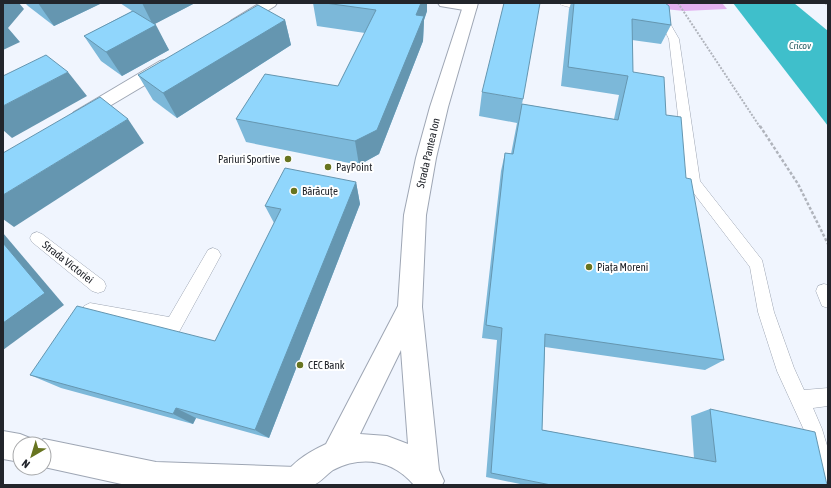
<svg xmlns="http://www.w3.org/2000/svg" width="831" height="488" font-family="'Asap Condensed',sans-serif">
<rect width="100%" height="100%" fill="#f0f5fe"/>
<polygon fill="#e3b1f0" points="607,3 722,3 727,9 684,11"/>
<polygon fill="#3fbfcb" points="733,3 794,3 828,31 828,126"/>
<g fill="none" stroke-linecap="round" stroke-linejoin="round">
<g stroke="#9ea6b4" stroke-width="1">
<g id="service">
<path d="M559 3H591L596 6C592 11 563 8 559 3Z"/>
<polygon points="654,13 668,20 679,39 700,181 762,260 774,312 794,368 804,390 828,388 828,406 813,408 822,429 828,449 828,485 818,485 804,430 777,371 758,312 750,267 686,183 669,39 663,27 649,16"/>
<polygon points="37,232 42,234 104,281 106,286 104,291 98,293 92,291 32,242 30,238 32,234"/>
<polygon points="213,248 218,250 221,255 179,332 173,334 84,316 82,311 84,306 90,303 169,317 208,250"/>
<polygon points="824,284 828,285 828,308 822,306 816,291 818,286"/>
</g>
</g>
<g stroke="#9ea6b4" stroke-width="2">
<g id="minor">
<polygon points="260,3 277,3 275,6 242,26 232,26 229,23 232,20"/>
<polygon points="438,3 472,3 477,7 475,10 470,11 440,6"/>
<polygon points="166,60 172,61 174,65 172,69 86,120 80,122 74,120 71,116 74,112 160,61"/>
</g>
</g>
<g stroke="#9ea6b4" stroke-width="2">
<g id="tertiary">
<polygon points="3,431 20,434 30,438 32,444 20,444 20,462 3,459"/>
<polygon points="44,439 156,462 296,467 306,472 311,482 309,485 126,485 44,467 44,444 34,444"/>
</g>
</g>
<g stroke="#9ea6b4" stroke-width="2">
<path id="secondary" d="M464 3H478L448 107 436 158 426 215 422 307 439 470 444 481 442 485H414C393 460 362 455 333 470 327 474 320 483 313 485 306 487 288 485 279 485 288 464 307 453 326 444L398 306 404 215 416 158 430 107ZM401 350 408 444 387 436 360 434Z"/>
</g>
<g stroke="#b0b4bc" stroke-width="2" stroke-dasharray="2 1.5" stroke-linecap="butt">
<polyline points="678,3 760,127"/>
<polyline points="825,3 828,5"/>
</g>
<polyline stroke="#b0b4bc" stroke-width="2.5" stroke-dasharray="3 2" stroke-linecap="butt" points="760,126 798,184 828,244"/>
<use href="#service" fill="#fff" fill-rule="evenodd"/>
<use href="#minor" fill="#fff" fill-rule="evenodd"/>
<use href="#tertiary" fill="#fff" fill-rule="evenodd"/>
<use href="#secondary" fill="#fff" fill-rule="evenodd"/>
</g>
<g fill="#7cb8d9">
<polygon points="25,3 102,3 54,26 28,6"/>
<polygon points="120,3 195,3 154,24 169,50 122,76 101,61 84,36 132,11"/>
<polygon points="313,3 427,3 427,11 424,20 423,41 379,154 359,165 246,142 236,119 338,86 365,33 317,26"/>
<polygon points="571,3 665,3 671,25 661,44 632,40 633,72 666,115 686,178 724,360 705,370 545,347 542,430 694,458 691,416 710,409 827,485 525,485 486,477 497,340 482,338 501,171 505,153 511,154 517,123 479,116 482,92 523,99 522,104 614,119 619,95 561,86 569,9"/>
<polygon points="285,20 291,45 177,118 153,100 138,75"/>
<polygon points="356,182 360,204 269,438 196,418 193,424 61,388 30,375 215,341 274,223 265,206"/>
</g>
<g fill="#6596b0">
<polygon points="3,3 19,3 24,9 8,28 20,42 3,50"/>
<polygon points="38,3 102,3 54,26"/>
<polygon points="142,3 195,3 153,25"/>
<polygon points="421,3 427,3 427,11 424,20 423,41 379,154 359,165 355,141 416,15"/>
<polygon points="285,20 291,45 177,118 163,93"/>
<polygon points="156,25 169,50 122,76 106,52"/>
<polygon points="68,72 87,96 12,138 3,130 3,106"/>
<polygon points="128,119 144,143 14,227 3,219 3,195"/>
<polygon points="356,182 360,204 269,438 255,430"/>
<polygon points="3,233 64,305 3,350"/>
<polygon points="176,408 196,418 193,424 173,414"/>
</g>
<g fill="#90d6fc" stroke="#6596b0">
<polygon points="325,3 421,3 416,15 424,16 377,130 355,141 236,119 265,74 338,86 376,10"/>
<polygon points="504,3 540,3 523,99 482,92"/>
<polygon points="574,3 665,3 669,6 671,25 632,19 633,72 664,77 666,115 681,117 686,178 691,179 724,360 545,334 542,430 716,462 710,409 815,432 827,485 551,485 491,473 502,328 486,325 505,153 513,154 522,104 618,120 628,76 568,67"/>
<polygon points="258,5 285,20 163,93 138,75"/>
<polygon points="133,11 156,25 106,52 84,36"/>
<polygon points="46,55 68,72 3,106 3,76"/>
<polygon points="100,97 128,119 3,195 3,153"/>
<polygon points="285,168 356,182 255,430 176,408 173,414 30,375 77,306 215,341 281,209 265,206"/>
<polygon points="3,243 45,293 3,323"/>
</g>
<g fill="#677420" stroke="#fff" stroke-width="1.5">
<circle cx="288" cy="159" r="4"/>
<circle cx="328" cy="167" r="4"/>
<circle cx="294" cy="191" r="4"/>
<circle cx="589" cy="267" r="4"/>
<circle cx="300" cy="365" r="4"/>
</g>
<g text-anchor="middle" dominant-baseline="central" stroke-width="4" stroke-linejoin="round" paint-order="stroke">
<g font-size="10" font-style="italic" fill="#2d6166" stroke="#fff">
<text x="800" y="45">Cricov</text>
</g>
<g font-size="11" fill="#22252b" stroke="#fff">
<text transform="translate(428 153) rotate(-77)">Strada Pantea Ion</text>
<text transform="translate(68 262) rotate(38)">Strada Victoriei</text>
</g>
<g font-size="11" fill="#22252b" stroke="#fff" text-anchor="start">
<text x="280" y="159" text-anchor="end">Pariuri Sportive</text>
<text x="336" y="167">PayPoint</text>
<text x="302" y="191">Bărăcuțe</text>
<text x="597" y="267">Piața Moreni</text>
<text x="308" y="365">CEC Bank</text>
</g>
</g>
<rect width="831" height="488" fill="none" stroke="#22252b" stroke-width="8"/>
<g transform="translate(32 456) rotate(218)"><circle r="19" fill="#ffffff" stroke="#a7a8aa"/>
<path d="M0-3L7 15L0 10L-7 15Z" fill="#677420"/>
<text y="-6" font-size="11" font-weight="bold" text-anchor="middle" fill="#22252b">N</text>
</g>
</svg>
